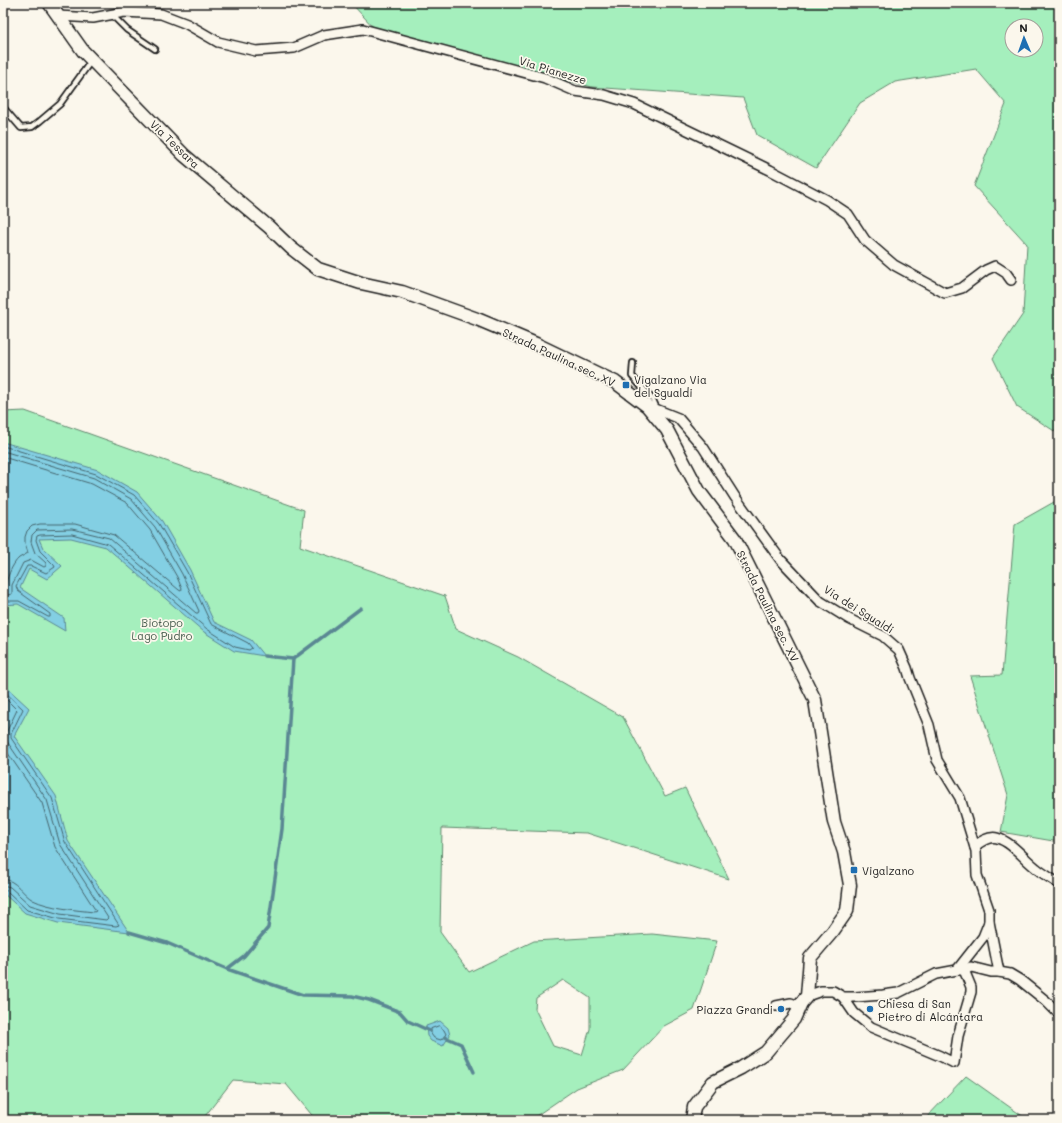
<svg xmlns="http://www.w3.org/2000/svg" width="1062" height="1123" font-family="Mali,sans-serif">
<rect width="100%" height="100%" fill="#fbf7ec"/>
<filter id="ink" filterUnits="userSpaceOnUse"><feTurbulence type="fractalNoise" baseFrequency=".025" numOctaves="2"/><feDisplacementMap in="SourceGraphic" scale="8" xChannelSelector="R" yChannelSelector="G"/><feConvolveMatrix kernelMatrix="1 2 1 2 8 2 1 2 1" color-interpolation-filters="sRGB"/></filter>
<g filter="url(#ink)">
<g fill="#a5efbd" stroke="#60866c" fill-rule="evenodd">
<path d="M351 3H645L649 8 696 3H1059V434L1017 407 993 358 1023 314 1027 244 974 186 1006 104 976 69 895 82 860 103 816 168 757 135 743 98 592 87 375 29ZM1012 26H1036V50H1012Z"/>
<path d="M25 411 304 510 300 546 445 596 456 629 518 657 623 717 665 796 685 788 729 879 587 833 442 828 440 932 469 972 534 941 652 934 717 941 694 1010 664 1026 623 1070 577 1088 530 1120H316L286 1084 233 1080 202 1120H3V412ZM563 980 590 998V1029L582 1055 553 1046 535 1009 536 998Z"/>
<polygon points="1059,501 1059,842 1001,832 1008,795 970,676 1002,675 1015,524 1054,502"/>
<polygon points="966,1076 1028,1120 924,1120"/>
</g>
<g fill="#83cfe3" stroke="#5a8793">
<polygon points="3,442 98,470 137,492 162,521 190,570 214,622 251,640 264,656 234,651 204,632 106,547 71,538 39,539 43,548 62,566 47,579 29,569 20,588 64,618 65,631 18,604 3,605"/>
<polygon points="3,684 29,708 14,736 56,796 68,841 129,932 58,923 25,913 3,893"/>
<polygon points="440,1021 448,1028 450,1035 443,1046 431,1041 427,1036 426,1026"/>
</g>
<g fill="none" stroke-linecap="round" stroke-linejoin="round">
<g stroke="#45646c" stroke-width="1">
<polyline points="3,446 96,474 134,495 159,524 187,572 211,624 248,643 252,648 249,650 235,647 207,629 108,544 72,534 40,535 37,536 36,540 40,551 54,565 55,567 46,573 31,566 27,566 16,586 18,591 50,614 50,617 48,617 19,601 3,601"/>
<polyline points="3,451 94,478 131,499 155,527 182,574 199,611 198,613 196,613 109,538 72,529 37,530 32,535 31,542 35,553 46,563 46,566 44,567 31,560 23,563 12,585 12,594 3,596"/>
<path d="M3 457 92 484 127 503 150 530 177 577 182 589 181 591 179 590 114 535 75 524H40L32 526 27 531 25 537V543L28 553C25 555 22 556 19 558 12 564 6 580 5 588L3 590"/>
<polyline points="3,690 23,709 11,734 11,738 52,798 65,842 119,925 116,926 59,919 27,910 7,891 3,890"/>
<polyline points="3,696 17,710 6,733 6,740 47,800 60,844 108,918 106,920 60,914 30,905 10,887 3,885"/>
<path d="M3 746 42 803 55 847 96 911 94 912C76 910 49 908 33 900 22 894 17 880 3 879"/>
<polygon points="439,1026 444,1030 446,1034 441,1040 434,1038 431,1034 431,1029"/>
</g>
<g stroke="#5a8793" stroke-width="3.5">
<polyline points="264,656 293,659 361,608"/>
<polyline points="129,932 167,943 227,969 303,995 352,996 369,1000 400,1012 408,1021 430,1031"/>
<polyline points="227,969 244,956 268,928 282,829 293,659"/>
<polyline points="445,1037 461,1044 474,1072"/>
</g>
<g stroke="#1c1c1c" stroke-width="8">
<g id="lane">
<polyline points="112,15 127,30 155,49"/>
<polyline points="3,107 21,128 32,127 40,121 60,104 91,61"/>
<polyline points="633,363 632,376 653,400 657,409"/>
</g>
</g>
<g stroke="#1c1c1c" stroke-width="12">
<g id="street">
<polyline points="58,16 93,18 124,12 161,14 187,24 218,42 256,51 294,48 324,35 363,29 545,78 575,91 604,95 634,104 770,170 827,200 848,214 865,240 894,265 945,293 962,288 986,270 995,266 1006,273 1011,280"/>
<polyline points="648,406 678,418 703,447 735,497 780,559 820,601 849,619 883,636 899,650 907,668 910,678 929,725 937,760 960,798 976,851 977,875 989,910 989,922 999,972"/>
<path d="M975 847C979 842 989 836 997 838 1012 842 1024 859 1036 868 1043 874 1051 878 1059 884"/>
<polyline points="957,970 983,937 989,922"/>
<polyline points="807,996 821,991 833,991 843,997 855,997 883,995 898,993 936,974 957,970 964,970 971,967 991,972 999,972 1010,974 1020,980 1046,1001 1059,1014"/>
<polyline points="843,997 854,1013 871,1027 940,1056 954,1063 958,1036 971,992 971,987 964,970"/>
<polyline points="776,1006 791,1003 799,1006"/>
</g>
</g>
<g stroke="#1c1c1c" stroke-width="15">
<polyline id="secondary" points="49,3 83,51 184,155 269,227 291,248 318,269 361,283 402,292 477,319 536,344 615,382 647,406 667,430 699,491 735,539 815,700 834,822 844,852 850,885 847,911 833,931 810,958 807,996 801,1003 794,1019 766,1052 741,1068 713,1082 694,1107 692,1120"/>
</g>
<use href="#lane" stroke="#fbf7ec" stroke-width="4.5"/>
<use href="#street" stroke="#fbf7ec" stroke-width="9"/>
<use href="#secondary" stroke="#fbf7ec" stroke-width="12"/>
</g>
</g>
<g fill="#1f6fb2" stroke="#fbf7ec" stroke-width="1.5">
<rect x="622" y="381" width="8" height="8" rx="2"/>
<rect x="850" y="866" width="8" height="8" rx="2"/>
<circle cx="781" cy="1009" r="4"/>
<circle cx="870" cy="1009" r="4"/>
</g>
<g text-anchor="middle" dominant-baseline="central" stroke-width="3.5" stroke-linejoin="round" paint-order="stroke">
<g font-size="11" fill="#1c1c1c" stroke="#fbf7ec">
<text transform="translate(553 70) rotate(17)">Via Pianezze</text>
<text transform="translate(175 144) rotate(44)">Via Tessara</text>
<text transform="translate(559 357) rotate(25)">Strada Paulina sec. XV</text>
<text transform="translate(768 606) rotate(63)">Strada Paulina sec. XV</text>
<text transform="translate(859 609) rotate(32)">Via dei Sgualdi</text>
</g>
<g font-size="11" fill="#1c1c1c" stroke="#fbf7ec" text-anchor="start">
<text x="634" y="379">Vigalzano Via<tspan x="634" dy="13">del Sgualdi</tspan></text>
<text x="862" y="870">Vigalzano</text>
<text x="878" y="1003">Chiesa di San<tspan x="878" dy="13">Pietro di Alcántara</tspan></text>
<text x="773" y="1009" text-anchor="end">Piazza Grandi</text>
</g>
<g font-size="11" fill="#455b4c" stroke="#fbf7ec">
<text x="162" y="622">Biotopo<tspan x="162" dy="13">Lago Pudro</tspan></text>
</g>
</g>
<rect width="1062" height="1123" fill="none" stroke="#fbf7ec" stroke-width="16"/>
<rect x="8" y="8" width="1046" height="1107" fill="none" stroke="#1c1c1c" stroke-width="1.5" filter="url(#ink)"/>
<g transform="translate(1024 38) rotate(358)"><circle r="19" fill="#fbf7ec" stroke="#a29f99"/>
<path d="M0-3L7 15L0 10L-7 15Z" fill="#1f6fb2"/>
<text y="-6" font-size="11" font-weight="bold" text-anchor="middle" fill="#1c1c1c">N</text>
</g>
</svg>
